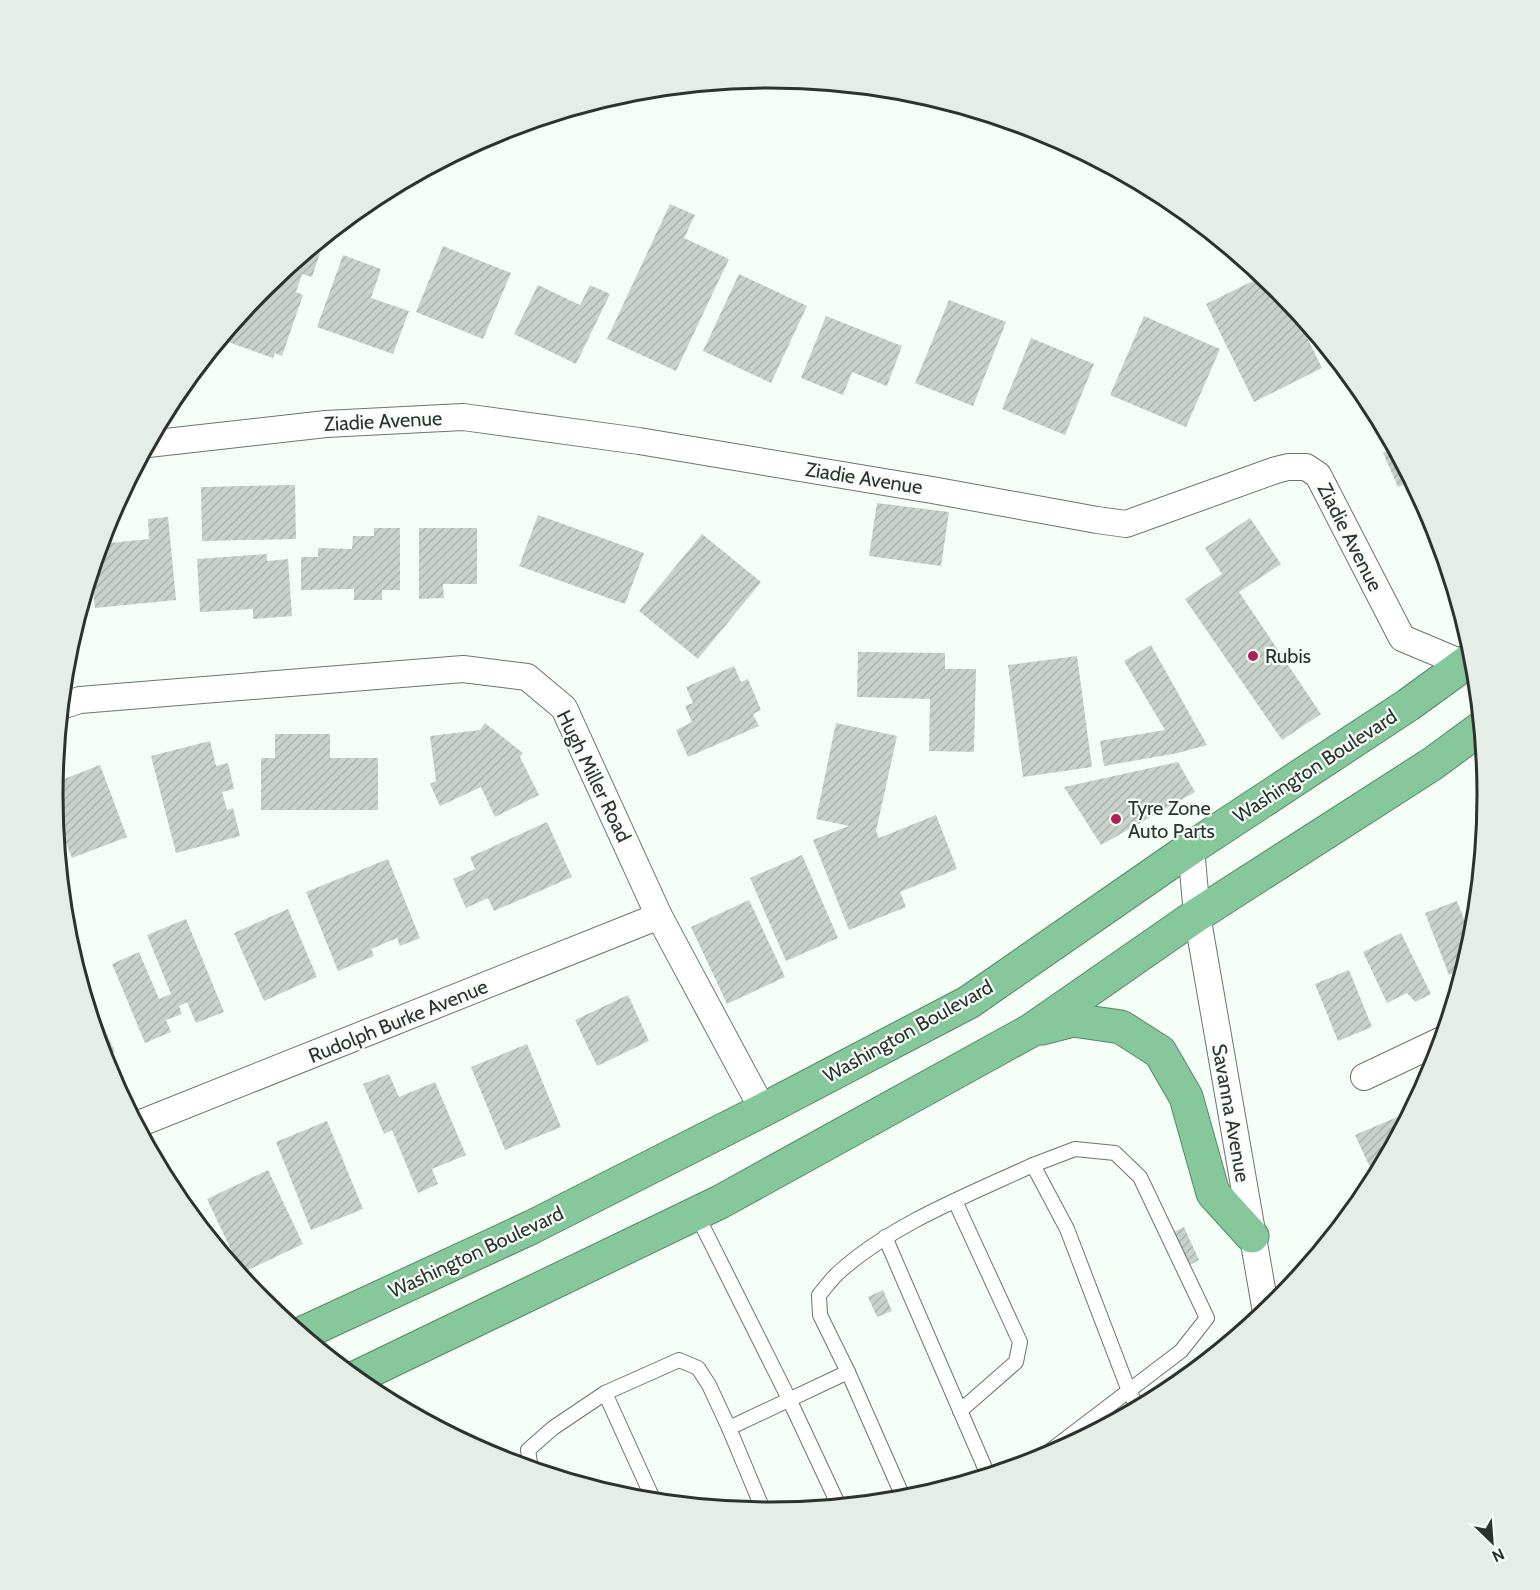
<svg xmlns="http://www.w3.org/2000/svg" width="1540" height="1590" font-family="Cabin,sans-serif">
<defs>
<pattern id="building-hatch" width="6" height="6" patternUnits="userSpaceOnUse" patternTransform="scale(1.5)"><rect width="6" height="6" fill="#c8d1ca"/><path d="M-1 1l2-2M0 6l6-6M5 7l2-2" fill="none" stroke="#acb4ae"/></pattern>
</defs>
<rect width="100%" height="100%" fill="#f4fdf6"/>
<g fill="url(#building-hatch)">
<polygon points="670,204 695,215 684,238 729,259 676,371 607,339"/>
<polygon points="443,246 511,273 483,339 416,312"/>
<polygon points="310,249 320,253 312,277 302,274 296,292 303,295 282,356 275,353 273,358 220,339 263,287"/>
<polygon points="343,255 381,269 371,298 409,311 393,354 317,327"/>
<polygon points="739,274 807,306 771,383 703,351"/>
<polygon points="1263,276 1278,288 1290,303 1322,368 1254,402 1206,304"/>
<polygon points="538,285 580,305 590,285 610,294 576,364 514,334"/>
<polygon points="949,300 1006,322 973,406 915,383"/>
<polygon points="826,316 902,346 887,386 852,372 843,395 801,378"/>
<polygon points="1144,316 1220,349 1186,427 1110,395"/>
<polygon points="1031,338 1094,364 1065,435 1002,409"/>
<polygon points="1394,448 1412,481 1398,487 1383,453"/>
<polygon points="295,485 296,539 202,541 201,487"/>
<polygon points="877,503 949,512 941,566 869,556"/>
<polygon points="538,515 644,553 625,604 519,566"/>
<polygon points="168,517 176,600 95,608 91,573 96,564 95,560 100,544 149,539 148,519"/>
<polygon points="1250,518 1281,564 1239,592 1321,714 1282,740 1185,599 1222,574 1205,548"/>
<polygon points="374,528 400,528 400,590 382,590 382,600 354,600 354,589 301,590 301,557 318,557 318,548 352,549 353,536 374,536"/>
<polygon points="419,528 477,528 477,584 443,584 444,598 419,599"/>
<polygon points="702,534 761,582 698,659 639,611"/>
<polygon points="267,554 267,561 288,559 292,616 253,619 253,609 200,612 197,559"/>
<polygon points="1151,645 1207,745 1178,753 1104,766 1100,741 1165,730 1124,661"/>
<polygon points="858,652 945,653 945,669 976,669 974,752 929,751 930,699 857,697"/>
<polygon points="1077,656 1092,767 1023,777 1008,665"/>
<polygon points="734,666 741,682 748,679 761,710 753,714 759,726 688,757 676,730 692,722 685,706 693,703 686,687"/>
<polygon points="485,723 523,753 520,757 539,795 495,817 481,787 440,806 430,784 436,781 430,736 480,730"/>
<polygon points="836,723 897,736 876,831 879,838 936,815 957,869 900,892 906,907 849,930 813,840 849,826 816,819"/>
<polygon points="275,734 330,734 330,758 378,758 378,810 261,810 261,758 275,758"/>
<polygon points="210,741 216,766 228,763 234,789 222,792 227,810 233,808 240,836 176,853 151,756"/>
<polygon points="1178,762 1195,792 1101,845 1064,787"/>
<polygon points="100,765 127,837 72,858 54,811 53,795 54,783"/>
<polygon points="547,822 572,877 494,911 488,898 466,908 453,879 475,869 470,857"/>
<polygon points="802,855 838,938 786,961 750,878"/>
<polygon points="388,859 420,938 400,946 397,938 371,949 374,956 338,971 306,892"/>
<polygon points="749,900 785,977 727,1004 691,927"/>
<polygon points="1457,901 1472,940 1463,969 1449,975 1425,913"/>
<polygon points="288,909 317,977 264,1001 234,933"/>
<polygon points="186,919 224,1012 196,1023 187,1002 179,1006 182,1014 166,1020 171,1032 145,1043 112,964 139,952 159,999 171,994 147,935"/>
<polygon points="1401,933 1431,994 1415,1002 1407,993 1387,1003 1363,952"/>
<polygon points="1349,970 1372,1027 1338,1041 1315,984"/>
<polygon points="84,984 115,1052 103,1057 81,985"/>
<polygon points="628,995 649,1041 597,1066 575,1020"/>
<polygon points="527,1044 561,1127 505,1150 471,1067"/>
<polygon points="389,1074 399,1097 435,1082 466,1155 432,1169 438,1184 418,1193 392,1130 384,1134 363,1084"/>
<polygon points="1397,1117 1402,1128 1375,1178 1355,1135"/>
<polygon points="327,1121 363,1209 311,1230 276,1142"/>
<polygon points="268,1170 303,1244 242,1273 207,1199"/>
<polygon points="1184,1227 1199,1260 1188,1266 1172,1233"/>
<polygon points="883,1290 892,1311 877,1317 868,1297"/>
</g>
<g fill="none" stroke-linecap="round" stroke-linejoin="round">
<g stroke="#6c746e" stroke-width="16">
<g id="service">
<polyline points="1033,1165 1075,1149 1115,1153 1140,1177 1207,1318 1181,1351 1051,1450 1043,1458"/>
<polyline points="955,1201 1020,1342 1016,1362 960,1411"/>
<polyline points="696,1213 789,1399 839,1506"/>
<polyline points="885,1237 988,1475"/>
<polyline points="605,1393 654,1501"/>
<polyline points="729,1428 848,1372"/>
<polyline points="531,1469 528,1450 553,1428 605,1393 679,1360 698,1368 709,1385 729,1428 764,1512"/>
<path d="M904 1499 848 1372 820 1315 819 1295C825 1288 830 1281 837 1274 890 1225 968 1195 1033 1165L1067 1229 1129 1391 1138 1408"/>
</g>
</g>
<g stroke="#6c746e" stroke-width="28">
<g id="minor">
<polyline points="148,444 326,424 463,417 639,441 932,490 1097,520 1126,524 1276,470 1288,467 1306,467 1318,475 1402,638 1464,664"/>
<polyline points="61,706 80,700 463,669 527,677 564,708 659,916 763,1110"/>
<polyline points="1191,848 1197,915 1266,1312"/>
<polyline points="1364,1077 1442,1040"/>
<polyline points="136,1125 659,916"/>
</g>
</g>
<g stroke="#548a66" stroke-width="35">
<g id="trunk">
<polyline points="1042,1028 1073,1020 1121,1027 1160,1052 1186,1097 1213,1193 1252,1236"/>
<polyline points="301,1334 532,1227 763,1110 969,1002 1191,848 1408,705 1474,657"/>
<polyline points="355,1378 720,1202 1030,1031 1197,915 1432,764 1481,728"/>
</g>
</g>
<use href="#service" stroke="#fff" stroke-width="14"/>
<use href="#minor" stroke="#fff" stroke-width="26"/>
<use href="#trunk" stroke="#86c89c" stroke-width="33"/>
</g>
<g fill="#af2059" stroke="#f4fdf6" stroke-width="2">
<circle cx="1253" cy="656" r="6"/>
<circle cx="1116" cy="819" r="6"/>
</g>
<g text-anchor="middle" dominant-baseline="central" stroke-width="4.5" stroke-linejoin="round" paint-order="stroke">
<g font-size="20" fill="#2e322f" stroke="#f4fdf6">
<text transform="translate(383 421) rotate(-3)">Ziadie Avenue</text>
<text transform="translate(864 478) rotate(9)">Ziadie Avenue</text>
<text transform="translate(1350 537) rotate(63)">Ziadie Avenue</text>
<text transform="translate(1315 766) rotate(-33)">Washington Boulevard</text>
<text transform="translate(594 776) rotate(64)">Hugh Miller Road</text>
<text transform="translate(398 1021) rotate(-22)">Rudolph Burke Avenue</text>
<text transform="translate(908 1031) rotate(-29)">Washington Boulevard</text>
<text transform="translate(1231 1113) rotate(80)">Savanna Avenue</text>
<text transform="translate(476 1252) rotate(-25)">Washington Boulevard</text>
</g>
<g font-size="20" fill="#2e322f" stroke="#f4fdf6" text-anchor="start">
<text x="1265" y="656">Rubis</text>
<text x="1128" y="808">Tyre Zone<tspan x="1128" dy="23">Auto Parts</tspan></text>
</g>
</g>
<path d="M0 0H1540V1590H0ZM63 795a707 707 0 1 1 1414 0a707 707 0 1 1-1414 0Z" fill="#e4ede6" fill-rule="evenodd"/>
<path fill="none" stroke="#2e322f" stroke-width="3" d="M63 795a707 707 0 1 1 1414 0a707 707 0 1 1-1414 0Z"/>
<g transform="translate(1492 1542) rotate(155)" stroke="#f4fdf6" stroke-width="4.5" paint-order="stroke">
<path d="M0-4.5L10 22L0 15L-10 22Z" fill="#2e322f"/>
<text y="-9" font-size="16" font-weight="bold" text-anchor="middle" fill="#2e322f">N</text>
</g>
</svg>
